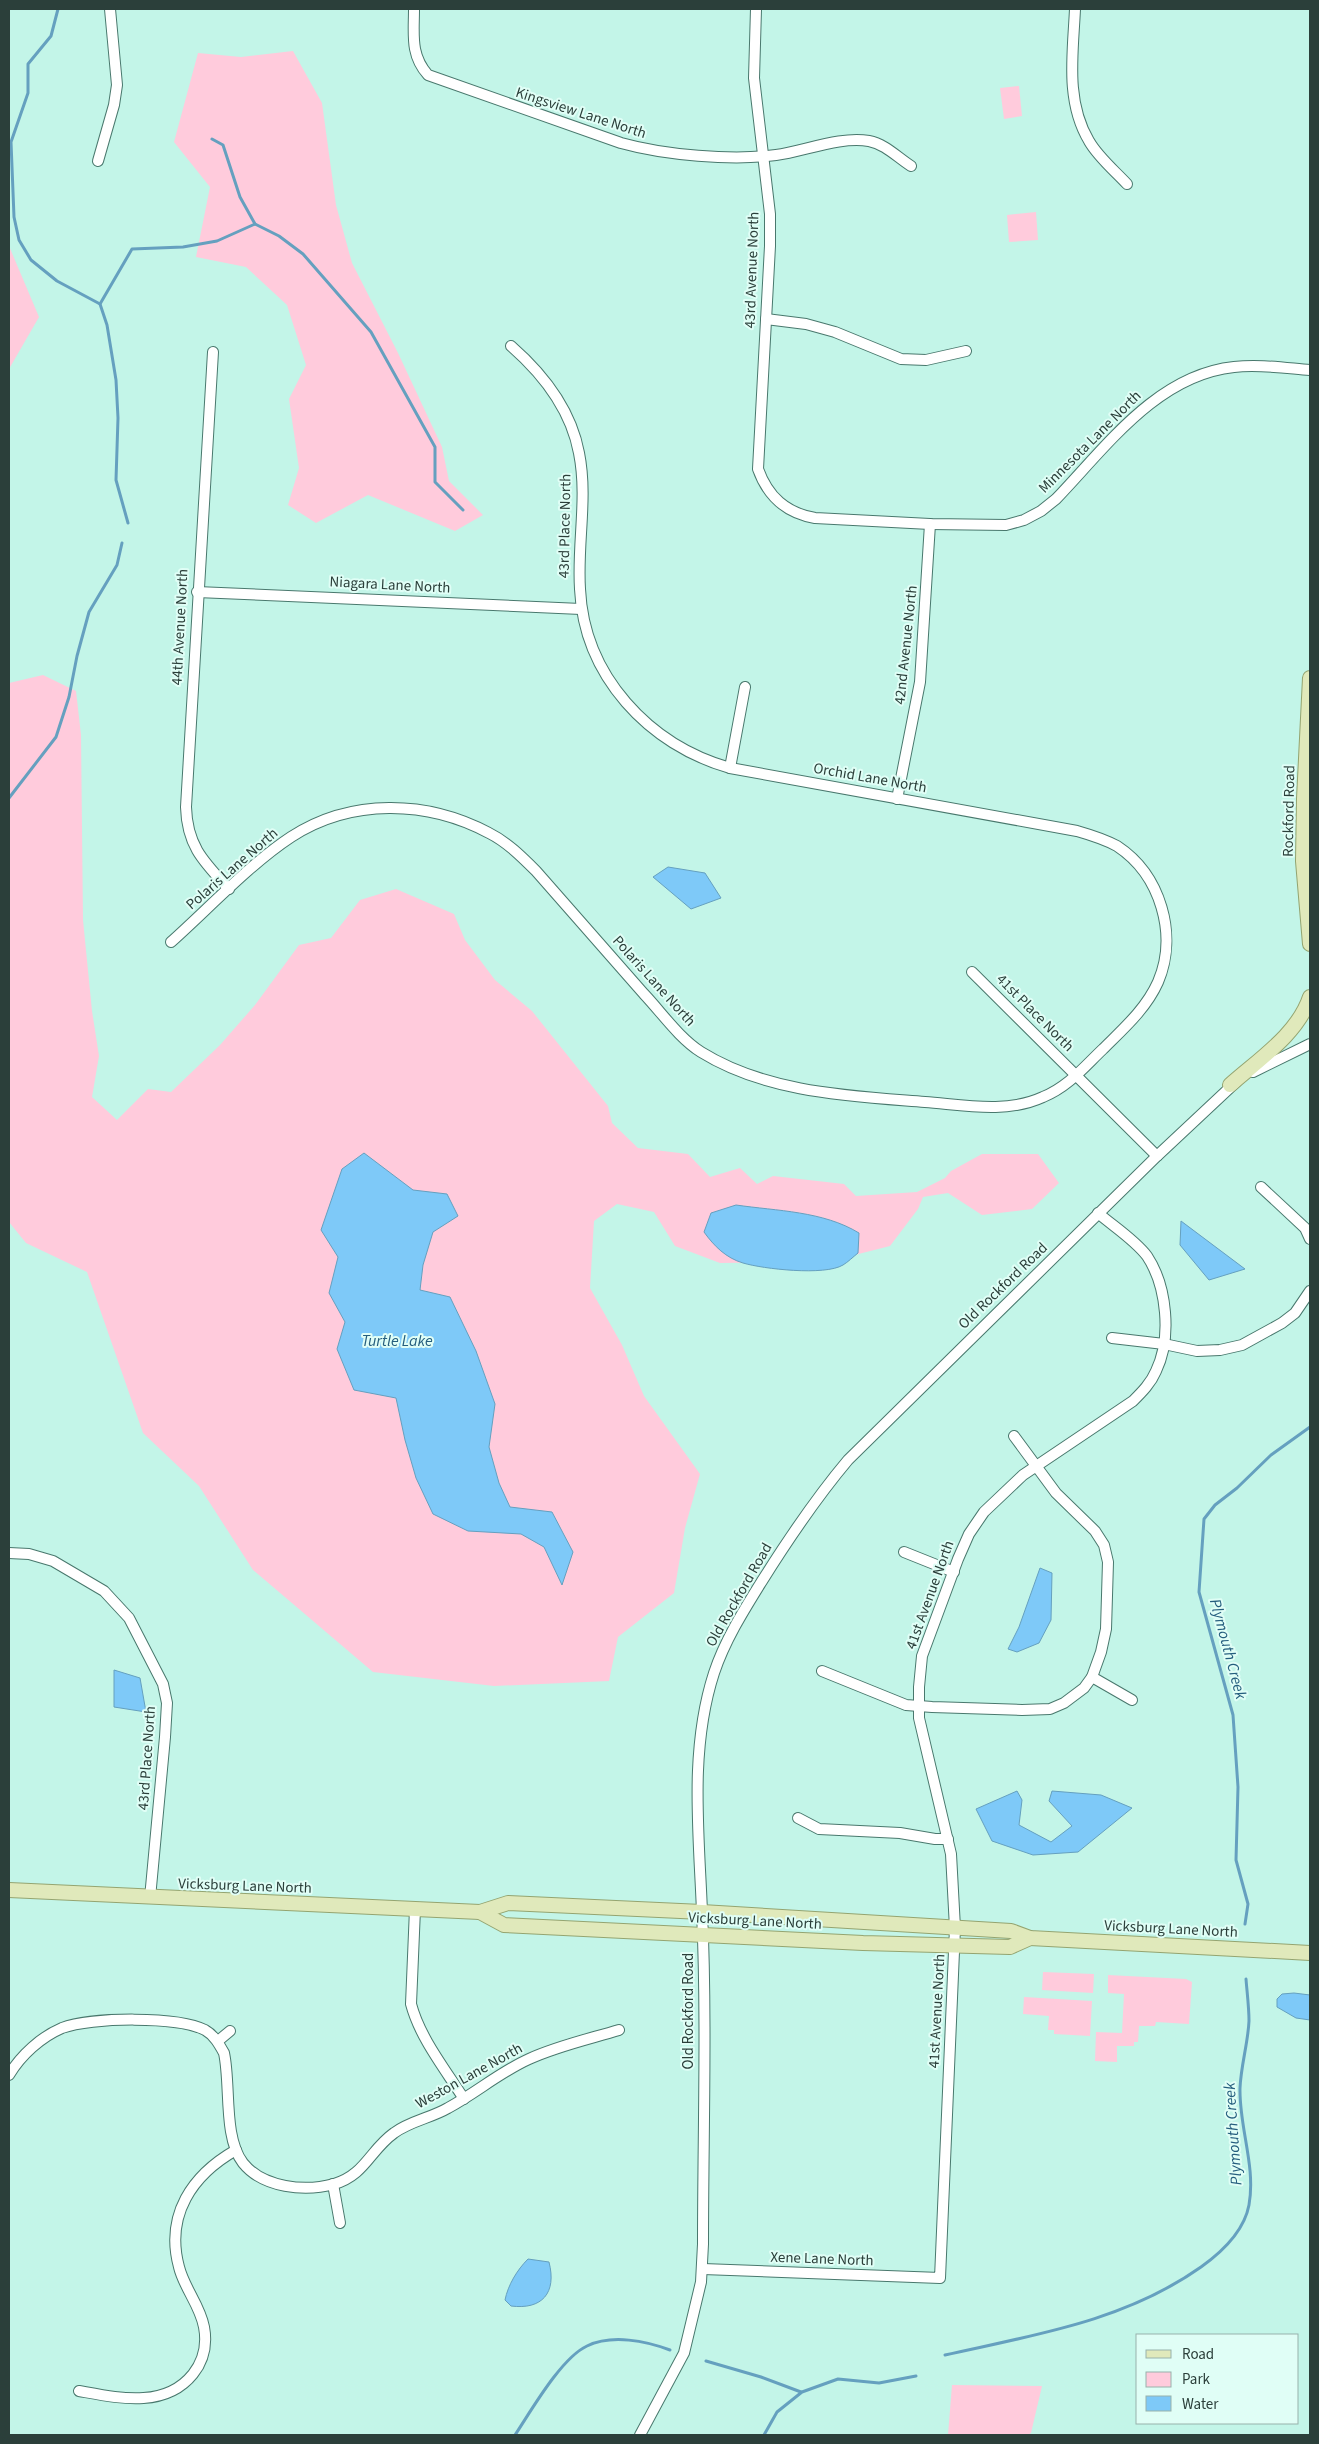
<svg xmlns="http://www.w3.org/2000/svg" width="1319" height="2444" font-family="'Source Sans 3',sans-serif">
<rect width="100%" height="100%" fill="#c3f5e8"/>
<g fill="#ffcbdc">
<polygon points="293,51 322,103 336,205 352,263 398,353 442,447 449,481 483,515 455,531 368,495 316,523 288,505 299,468 289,399 306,365 287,305 246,267 196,257 210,187 174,142 198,53 241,57"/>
<polygon points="1019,86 1022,116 1004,119 1000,88"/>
<polygon points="1036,212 1038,240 1009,242 1007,215"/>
<polygon points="9,246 39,317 9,369"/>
<polygon points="43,675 76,691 81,735 83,920 92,1011 99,1056 92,1097 117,1120 148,1089 171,1092 220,1045 255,1005 299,945 331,938 360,900 396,889 454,914 465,940 495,980 532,1011 608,1106 612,1123 638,1148 688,1154 710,1177 740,1168 757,1184 773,1176 844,1184 856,1196 917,1192 945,1178 951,1171 982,1154 1038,1154 1059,1183 1032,1209 982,1215 948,1193 923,1197 918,1209 890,1246 827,1262 720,1263 675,1246 654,1212 617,1204 594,1221 590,1288 622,1345 644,1396 700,1474 685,1528 674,1593 618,1637 609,1681 494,1686 373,1672 253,1570 199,1486 143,1433 87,1272 26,1243 9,1222 9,683"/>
<polygon points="1043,1972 1094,1974 1093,1993 1042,1990"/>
<polygon points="1108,1975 1186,1979 1192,1982 1189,2024 1156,2022 1155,2026 1139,2026 1138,2042 1134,2042 1134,2046 1117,2046 1117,2062 1095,2061 1096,2032 1122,2033 1124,1994 1108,1993"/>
<polygon points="1024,1997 1092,2001 1090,2036 1054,2034 1054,2030 1048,2030 1049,2016 1023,2014"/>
<polygon points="952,2385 1042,2386 1031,2433 1028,2435 948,2435"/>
</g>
<g fill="#7ec9f8" stroke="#65a0bf">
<polygon points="668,867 705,873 721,898 691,909 653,877"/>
<polygon points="364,1153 413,1190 447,1194 458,1216 433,1232 423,1265 420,1290 450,1297 476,1351 495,1404 489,1447 499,1483 510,1507 552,1512 573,1552 562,1585 544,1547 521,1534 468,1531 433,1514 416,1478 405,1440 396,1398 354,1390 337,1349 345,1322 329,1293 338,1257 321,1230 342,1169"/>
<path d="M736 1205C777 1211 823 1211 859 1233L858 1253C853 1257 848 1262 843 1265 825 1276 763 1269 743 1263 726 1258 714 1246 704 1232L711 1213Z"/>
<polygon points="1181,1221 1245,1269 1209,1280 1180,1245"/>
<polygon points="1040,1568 1052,1573 1051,1620 1039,1643 1017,1652 1008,1649 1019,1627"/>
<polygon points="114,1670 140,1678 146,1712 114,1707"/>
<polygon points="1017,1791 1022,1800 1019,1825 1051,1842 1072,1826 1049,1801 1052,1791 1101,1795 1132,1808 1078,1852 1033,1855 992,1841 976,1809"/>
<polygon points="1294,1993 1310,1995 1310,2020 1296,2018 1277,2007 1277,1999 1282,1994"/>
<path d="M528 2259 549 2262C557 2293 542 2310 511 2306L505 2300C508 2285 517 2270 528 2259Z"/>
</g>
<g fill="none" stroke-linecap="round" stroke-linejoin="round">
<g stroke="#65a0bf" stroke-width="3">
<polyline points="58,9 51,36 28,64 28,93 11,142 14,217 19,240 31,260 57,281 100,304 107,325 116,380 118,418 116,480 128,523"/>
<polyline points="212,139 223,145 240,197 255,224"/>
<polyline points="100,304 132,249 183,247 217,241 255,224 279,236 303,254 371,332 435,447 435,482 463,510"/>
<polyline points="9,798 56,737 69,697 77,656 89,612 117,565 122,543"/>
<polyline points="1245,1924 1248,1904 1236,1860 1238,1787 1233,1715 1199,1592 1204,1519 1215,1505 1237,1488 1271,1455 1310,1427"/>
<path d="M945 2355C1034 2335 1125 2321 1201 2267 1222 2252 1244 2232 1249 2205 1256 2166 1239 2127 1240 2088 1241 2065 1248 2043 1249 2021 1249 2007 1247 1992 1246 1979"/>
<polyline points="706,2361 761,2377 801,2392"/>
<path d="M515 2435C531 2411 561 2358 587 2346 612 2334 646 2341 670 2350"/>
<polyline points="764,2435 777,2412 802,2392 838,2379 879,2383 916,2376"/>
</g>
<g stroke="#49786d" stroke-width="12">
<g id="minor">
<path d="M414 9C414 34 410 55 428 75L621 143C664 155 732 161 776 155 805 151 840 136 869 141 885 144 897 157 911 166"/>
<path d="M756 9 754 78 770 214V246L758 469C768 497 786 513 815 518L930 524 1006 525 1024 520 1041 511 1056 499C1106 447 1157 375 1234 367 1259 364 1285 368 1310 370"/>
<path d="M1075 9C1073 53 1065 101 1089 141 1098 157 1114 170 1127 184"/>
<polyline points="98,161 114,105 117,85 110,9"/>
<polyline points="766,319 806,324 835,332 901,359 926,360 966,351"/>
<path d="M213 352 186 807C187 846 204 862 229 889"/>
<polyline points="197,592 581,609"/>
<polyline points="730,768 745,687"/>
<polyline points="897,799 920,682 930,524"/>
<path d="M171 942C208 909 250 864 291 837 351 798 427 800 489 833 507 842 522 857 536 871 572 912 608 953 644 994 662 1013 679 1038 701 1052 767 1093 850 1096 925 1102 964 1105 1006 1114 1043 1097 1068 1087 1084 1067 1103 1049 1123 1029 1146 1009 1158 982 1178 935 1161 875 1117 846 1104 839 1091 835 1077 831L730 768C649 745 584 676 580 589 577 543 588 498 579 453 571 410 543 374 511 346"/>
<polyline points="972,972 1157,1156"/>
<polyline points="1253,1072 1310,1044"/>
<polyline points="1261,1187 1305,1228 1310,1239"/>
<polyline points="1112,1338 1164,1344 1197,1351 1220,1350 1242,1345 1282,1323 1295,1313 1310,1291"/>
<polyline points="904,1552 954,1572"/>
<polyline points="9,1553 29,1554 53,1561 104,1591 129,1618 163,1684 167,1703 165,1737 150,1898"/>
<polyline points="822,1671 906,1705 932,1707 1022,1710 1050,1709 1064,1703 1084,1688 1092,1677 1101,1652 1106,1629 1108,1562 1104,1545 1095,1531 1056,1493 1014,1436"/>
<polyline points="1092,1677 1132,1700"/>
<polyline points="798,1818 819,1829 900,1833 935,1839 948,1839"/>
<path d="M415 1909 411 2004C420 2038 445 2069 464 2099"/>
<polyline points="218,2041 230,2031"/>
<path d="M9 2075C21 2055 41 2037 62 2028 91 2017 178 2016 205 2030 214 2035 219 2044 224 2053 231 2085 223 2137 243 2163 263 2188 305 2192 334 2184 365 2175 370 2150 394 2133 410 2121 431 2118 448 2108 476 2093 500 2072 529 2059 557 2046 589 2039 619 2030"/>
<polyline points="333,2184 340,2223"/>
<path d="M703 2269 940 2278 955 1928 951 1854 919 1718V1687L922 1656 958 1559 969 1534 984 1512 1023 1475 1133 1401C1142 1392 1151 1383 1156 1371 1172 1338 1167 1286 1147 1256 1135 1240 1113 1226 1098 1213"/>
<path d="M79 2391C118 2398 165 2409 193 2374 204 2360 207 2343 204 2327 200 2305 184 2288 179 2267 165 2215 192 2175 236 2150"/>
<path d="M640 2435 684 2353 701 2282 703 2244C703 2134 707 2022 702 1912 699 1833 689 1750 714 1673 725 1640 744 1610 762 1581 789 1538 816 1498 848 1460L1157 1156 1236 1082"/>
</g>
</g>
<g stroke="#94a470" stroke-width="16">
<g id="major">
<polyline points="1310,678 1304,799 1303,861 1310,944"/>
<path d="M1230 1085C1258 1060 1298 1034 1310 997"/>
<polyline points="9,1890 480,1912 508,1903 702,1912 1011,1931 1030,1938 1310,1953"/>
<polyline points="480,1912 504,1925 863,1943 1010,1947 1030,1938"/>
</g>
</g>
<use href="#minor" stroke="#fff" stroke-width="10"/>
<use href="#major" stroke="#e0e9bb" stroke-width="14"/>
</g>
<g text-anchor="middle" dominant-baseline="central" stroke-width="4" stroke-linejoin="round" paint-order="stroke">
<g font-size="15" fill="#2b3f3a" stroke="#e0fef6">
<text transform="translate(581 113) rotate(18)">Kingsview Lane North</text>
<text transform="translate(752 270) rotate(-88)">43rd Avenue North</text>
<text transform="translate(1090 442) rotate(-45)">Minnesota Lane North</text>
<text transform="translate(565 526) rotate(-89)">43rd Place North</text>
<text transform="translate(390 585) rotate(3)">Niagara Lane North</text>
<text transform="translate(180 627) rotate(-87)">44th Avenue North</text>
<text transform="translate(906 645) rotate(-84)">42nd Avenue North</text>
<text transform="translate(870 778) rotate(10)">Orchid Lane North</text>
<text transform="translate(1289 811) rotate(-89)">Rockford Road</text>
<text transform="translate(232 869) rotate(-41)">Polaris Lane North</text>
<text transform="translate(654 981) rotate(48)">Polaris Lane North</text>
<text transform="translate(1035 1013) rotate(45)">41st Place North</text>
<text transform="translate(1003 1286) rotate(-44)">Old Rockford Road</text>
<text transform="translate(739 1595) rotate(-60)">Old Rockford Road</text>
<text transform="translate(930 1595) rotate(-70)">41st Avenue North</text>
<text transform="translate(147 1758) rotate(-86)">43rd Place North</text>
<text transform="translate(245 1886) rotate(2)">Vicksburg Lane North</text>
<text transform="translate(755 1921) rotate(3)">Vicksburg Lane North</text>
<text transform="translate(1171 1929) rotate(3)">Vicksburg Lane North</text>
<text transform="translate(688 2011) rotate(-90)">Old Rockford Road</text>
<text transform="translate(937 2011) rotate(-87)">41st Avenue North</text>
<text transform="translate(469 2076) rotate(-29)">Weston Lane North</text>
<text transform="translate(822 2259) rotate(2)">Xene Lane North</text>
</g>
<g font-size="16" font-style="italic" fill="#255e7e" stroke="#e0fef6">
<text x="397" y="1341">Turtle Lake</text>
<text transform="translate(1228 1649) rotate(75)">Plymouth Creek</text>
<text transform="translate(1233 2134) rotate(-94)">Plymouth Creek</text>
</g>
</g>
<rect width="1319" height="2444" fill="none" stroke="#2b3f3a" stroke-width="20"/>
<rect x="1136" y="2334" width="162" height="90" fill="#e0fef6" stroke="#98b2ab"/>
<rect x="1146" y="2350" width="25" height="8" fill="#e0e9bb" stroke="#98b2ab"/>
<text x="1182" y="2359" font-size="15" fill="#2b3f3a">Road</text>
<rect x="1146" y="2372" width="25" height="15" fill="#ffcbdc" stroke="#98b2ab"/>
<text x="1182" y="2384" font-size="15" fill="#2b3f3a">Park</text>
<rect x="1146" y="2396" width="25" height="15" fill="#7ec9f8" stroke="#98b2ab"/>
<text x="1182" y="2409" font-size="15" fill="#2b3f3a">Water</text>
</svg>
